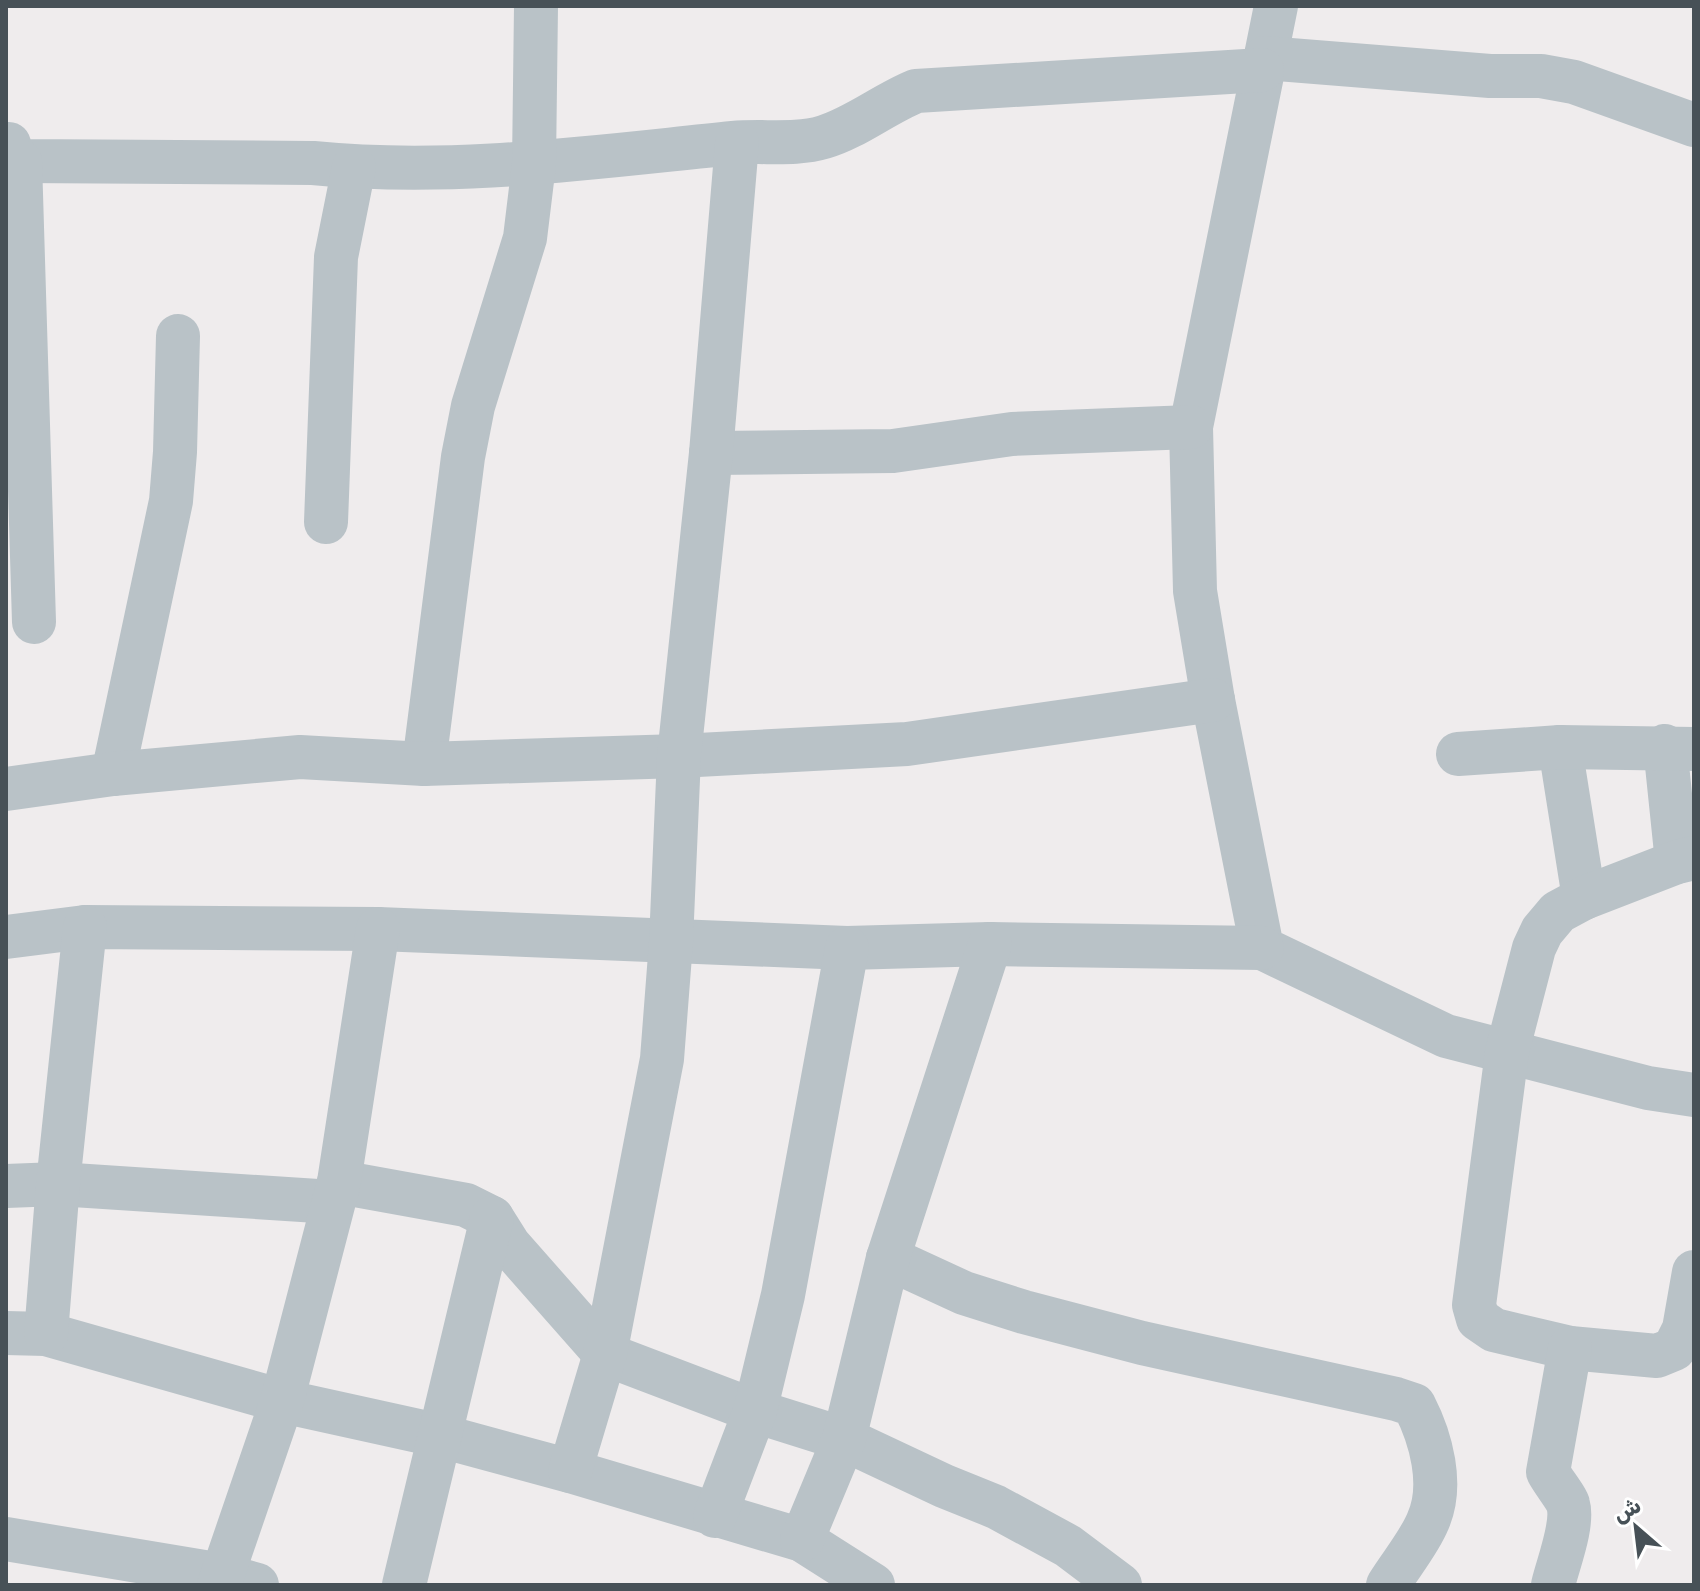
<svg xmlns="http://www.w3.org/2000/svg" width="1700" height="1591" font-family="Rubik,'Noto Naskh Arabic',sans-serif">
<rect width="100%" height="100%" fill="#efeced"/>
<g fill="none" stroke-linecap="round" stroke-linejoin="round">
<g stroke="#b9c2c7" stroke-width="44">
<polyline points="1276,6 1191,427 1195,591 1213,700 1262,948 1446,1036 1648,1088 1694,1095"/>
<polyline points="1265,58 1490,76 1541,76 1574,82 1694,125"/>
<path d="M6 144H9L10 160 20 161 313 163C453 177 593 157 733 143 763 140 794 146 824 137 855 128 884 104 916 91L1262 70"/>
<polyline points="20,161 34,622"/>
<polyline points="711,453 893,451 1012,434 1191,427"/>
<polyline points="326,522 336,257 354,167"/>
<polyline points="1665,746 1677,862"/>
<polyline points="1560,747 1584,898"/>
<polyline points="1458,754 1560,747 1694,749"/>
<polyline points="424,764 463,457 473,406 525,238 534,164 536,6"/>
<polyline points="113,774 171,501 175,452 178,336"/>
<polyline points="6,789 113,774 300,757 424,764 679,756 907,744 1213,700"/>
<polyline points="1694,858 1677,862 1584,898 1558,912 1542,931 1534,948 1507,1052 1474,1305 1478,1319 1494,1330 1570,1348 1657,1356 1674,1349 1684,1329 1694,1272"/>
<polyline points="6,937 85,927 378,929 847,948 990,944 1262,948"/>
<polyline points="339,1182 466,1205 492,1218 509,1245 605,1354 755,1411 844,1439 944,1486 996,1507 1068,1546 1120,1585"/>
<polyline points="6,1186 58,1184 333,1202"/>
<path d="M888 1258 964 1293 1024 1312 1142 1343 1396 1399 1414 1405C1431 1438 1444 1485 1428 1521 1419 1543 1401 1564 1388 1585"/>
<polyline points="6,1333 46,1334 282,1401 441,1436 570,1471 802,1540 873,1585"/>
<polyline points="46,1334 58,1184 85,927"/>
<polyline points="570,1471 605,1354 662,1059 671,942 679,756 711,453 737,143"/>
<polyline points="715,1516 755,1411 783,1295 847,948"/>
<polyline points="6,1539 222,1575 257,1585"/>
<polyline points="802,1540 844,1439 888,1258 990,944"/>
<polyline points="219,1585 282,1401 339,1182 378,929"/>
<polyline points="404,1585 492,1218"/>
<path d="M1553 1585C1558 1564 1574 1524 1568 1504 1567 1499 1552 1480 1548 1472L1570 1348"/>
</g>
</g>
<rect width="1700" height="1591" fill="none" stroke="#475157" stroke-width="16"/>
<g transform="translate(1636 1527) rotate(332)" stroke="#ffffff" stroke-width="6" paint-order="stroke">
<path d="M0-6L14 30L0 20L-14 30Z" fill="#475157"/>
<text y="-12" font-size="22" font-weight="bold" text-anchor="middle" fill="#475157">ش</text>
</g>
</svg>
